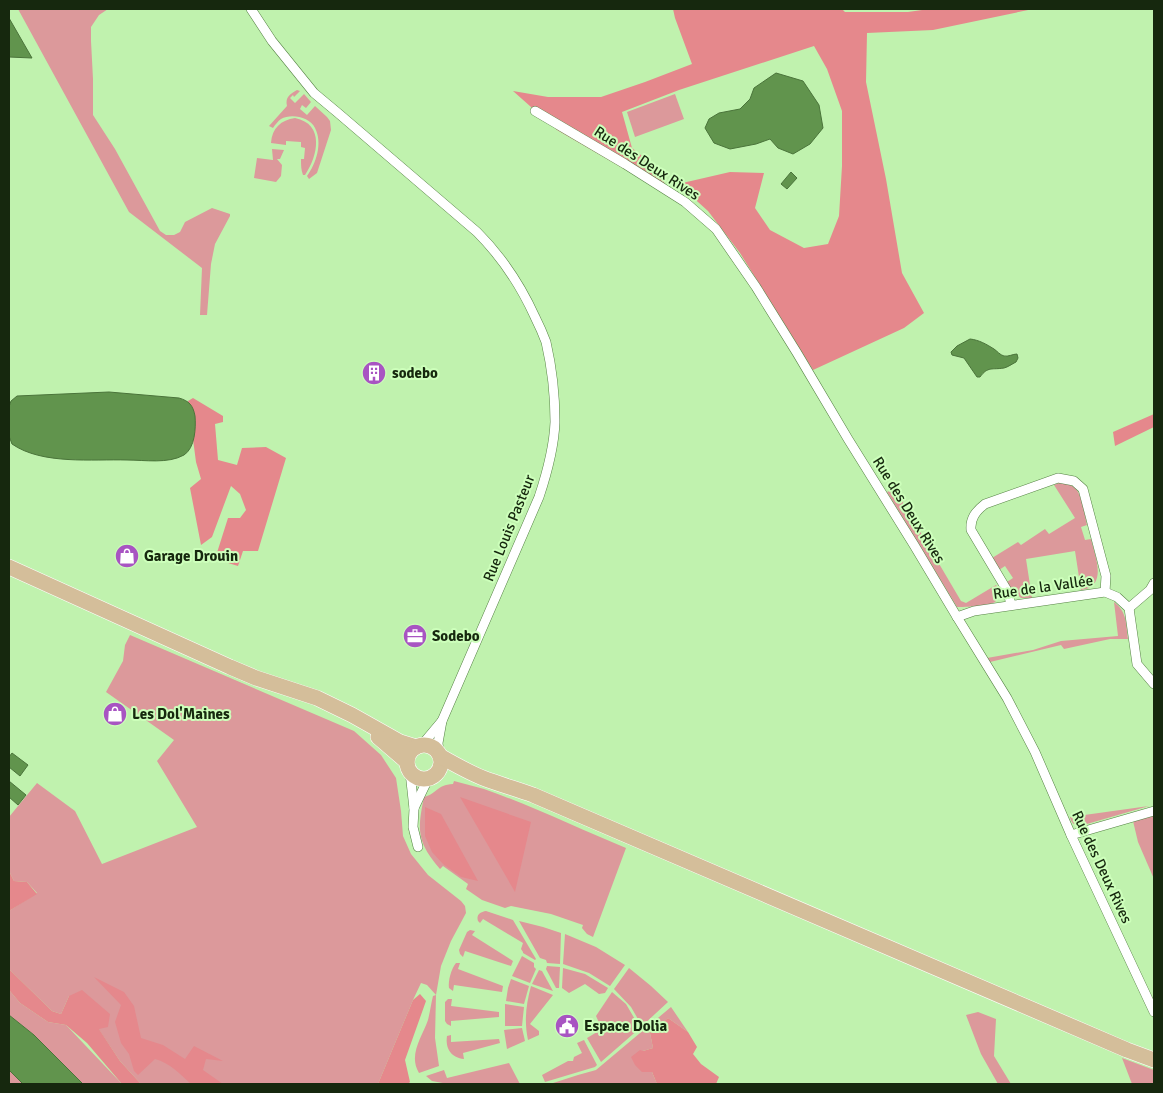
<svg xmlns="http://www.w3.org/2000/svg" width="1163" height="1093" font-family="Signika,sans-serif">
<rect width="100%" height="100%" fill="#c0f2ae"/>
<g fill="#dc999b">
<polygon points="18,9 108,9 99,15 91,27 91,41 93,79 93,115 115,149 160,231 166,235 174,235 180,232 185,222 212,208 230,214 230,216 215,244 211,264 207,315 200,315 202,268 129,212"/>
<path d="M297 90 300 91 294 97 293 95 290 98 295 103 304 94 311 102 306 108 302 105 300 109 307 115 315 106 327 117 330 121 331 130 317 173 309 179 307 176C316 164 323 143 315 128 310 117 291 113 281 119 278 121 275 125 273 128L269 126 287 106C285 97 290 94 297 90Z"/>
<polygon points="675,94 684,119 635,137 627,112"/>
<path d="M295 118C325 124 318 156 305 175H303C301 170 301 165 301 159H304L305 148 301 147V142L286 141V145L271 143C272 128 281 120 295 118Z"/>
<polygon points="272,149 284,150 280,159 277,159 282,165 281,176 276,182 254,178 257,158 273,160"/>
<path d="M1061 482C1066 484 1073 485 1076 489 1082 496 1085 516 1087 525L1081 527 1085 540 1091 539C1094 552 1104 576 1092 586 1089 589 1085 589 1081 590L1075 551 1026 559 1032 598H1021L1010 588 1007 582 1013 578 1005 566 999 570 992 558 1018 542 1021 545 1045 529 1049 534 1075 518 1054 485Z"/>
<path d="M895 489 961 601 966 603 996 585 999 589 1001 595C999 598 998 599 995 602 989 606 965 607 957 607L887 492Z"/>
<path d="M1114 602C1127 612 1126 623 1128 639H1110L1064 649 1061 645 990 662 987 658 1033 650 1061 641 1118 636Z"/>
<path d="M130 635 354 731 381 755 396 778 401 811 403 836 411 854 428 875 461 901 465 906 466 913 451 941 441 966 436 995 435 1038 439 1066 419 1073C408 1055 422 1037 428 1020 430 1012 431 1004 433 996L436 995 427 985 421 983 413 1000 378 1084H141L120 1061 98 1028 69 996 61 1014 52 1011 9 969V911L37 893 27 882 14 881 9 871V817L37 783 75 811 102 864 197 827 157 761 174 740 106 692 123 661 125 645Z"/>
<path d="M454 781C464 784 474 786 484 789 533 806 579 829 626 848L593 937 587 934 582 928 583 925 551 914 511 906 505 908 482 900 466 889 468 884 443 866 440 869C417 842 417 831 424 797 437 794 436 785 453 784Z"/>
<path d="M1149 806 1080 826C1074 825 1071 823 1070 817Z"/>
<polygon points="1154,814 1154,879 1138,842 1133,821"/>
<path d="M486 911 513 920 536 959 535 960 523 953V952L521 949 523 943 483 919 480 923 478 921C476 915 480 912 486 911Z"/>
<polygon points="519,921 543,927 561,933 560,964 547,963 546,960 540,958"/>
<polygon points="470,930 475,931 472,935 513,961 511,966 465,951 463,957 460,954 459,950 467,932"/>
<polygon points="565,934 596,947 625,965 610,986 589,973 563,964"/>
<polygon points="522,956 534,963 534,967 536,969 530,983 512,976"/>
<path d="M456 963H460L458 969 503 986 502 992 454 985 453 991 449 988C448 981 451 969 456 963Z"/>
<polygon points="547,966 560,967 559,988 556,988 546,969"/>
<polygon points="563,968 585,974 608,988 605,993 599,994 585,984 569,993 562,988"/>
<polygon points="629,968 651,986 668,1002 642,1026 631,1007 614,989"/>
<polygon points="539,970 542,971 553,991 532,984"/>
<polygon points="511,979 529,986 524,1004 506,1001 508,988"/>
<path d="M531 986 553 995 530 1024 539 1031V1035L528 1040C524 1021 526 1005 531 986Z"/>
<polygon points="9,990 20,1003 48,1022 66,1025 122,1084 83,1084 34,1035 9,1015"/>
<polygon points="612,992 626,1004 640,1028 601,1062 587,1038 602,1029 596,1016"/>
<polygon points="448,999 452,999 451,1006 499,1012 499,1017 451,1021 451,1026 447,1024 445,1021 445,1002"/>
<polygon points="505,1004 524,1007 522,1026 505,1026"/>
<polygon points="671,1007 688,1032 668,1018 650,1033 653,1048 643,1051 657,1084 550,1084 578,1075 596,1070"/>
<polygon points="978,1012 996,1019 994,1056 1011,1084 998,1084 981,1054 966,1015"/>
<polygon points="522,1028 525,1041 507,1049 504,1030"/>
<path d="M451 1035V1042L499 1039 500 1043 463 1053 464 1059C452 1058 445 1049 447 1036Z"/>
<polygon points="584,1040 597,1065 595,1067 545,1082 542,1075 568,1061 573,1061 574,1057 582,1053 577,1043"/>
<polygon points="1122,1058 1154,1070 1154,1084 1132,1084"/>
<polygon points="509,1063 520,1084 448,1084 432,1081 426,1076 444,1070 447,1078"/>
<polygon points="9,1070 23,1084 9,1084"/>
</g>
<g fill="#e5888c">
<polygon points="673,9 842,9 845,12 908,12 929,9 1033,9 933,30 867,33 866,82 886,179 902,273 924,313 904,328 813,370 740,253 708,211 678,184 730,172 764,173 755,208 770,230 804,248 828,244 839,216 842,166 842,111 827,69 814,46 679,90 622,112 632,148 666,175 662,191 557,130 513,91 548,97 601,97 645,82 692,64 675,18"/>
<polygon points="193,398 223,416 223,422 215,424 218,460 237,465 242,448 266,447 286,458 258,551 243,551 238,566 215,559 228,518 240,518 246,510 240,494 231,486 212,537 201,545 190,488 201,479 196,462 188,401"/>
<polygon points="1154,414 1154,427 1115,446 1113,432"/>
<polygon points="460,797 531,822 515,892"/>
<polygon points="425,807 441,814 478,881 461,877 443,864 432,852 425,836"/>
<polygon points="9,871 14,881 27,882 37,894 9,911"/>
<polygon points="9,969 52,1011 61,1014 69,996 82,990 110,1014 108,1027 99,1029 120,1061 141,1084 122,1084 87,1043 66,1025 48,1022 20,1003 9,990"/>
<path d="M94 977 124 992 134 1006 141 1038 163 1045 185 1059 194 1046 223 1061 206 1059 203 1070 223 1084H191C180 1074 170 1063 155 1059L138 1075 134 1071 129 1054 121 1043 115 1022 121 1005Z"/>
<polygon points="420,994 426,1001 405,1060 410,1082 408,1084 378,1084 413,1000"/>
<polygon points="668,1018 688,1032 697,1047 693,1054 701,1064 719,1077 716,1084 657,1084 652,1072 642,1072 635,1065 631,1057 640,1050 643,1051 653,1048 650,1033"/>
</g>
<g fill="#61944d" stroke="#4a743a">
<polygon points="9,18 32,58 9,57"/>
<polygon points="776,73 803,81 819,105 823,128 810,144 793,154 778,148 770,139 756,144 730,149 714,143 705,128 709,119 719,113 740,109 750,99 754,88"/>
<polygon points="791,172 797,178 787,189 781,184"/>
<path d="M970 339C979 340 986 344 994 349 997 351 1000 355 1004 356 1008 357 1013 354 1017 354L1018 358 1016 362C1012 364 1008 367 1004 368 992 370 988 366 980 377H977L964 358 952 355 951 352 957 346Z"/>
<path d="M109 392 179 398C189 401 193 405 195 416 196 428 195 448 184 455 168 464 145 460 127 460 93 459 42 465 12 444L9 436V407L11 401 17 396Z"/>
<polygon points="12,753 28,765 20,776 9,767 9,757"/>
<polygon points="9,781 26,795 18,805 9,797"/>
<polygon points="9,1015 34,1035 83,1084 23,1084 9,1070"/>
</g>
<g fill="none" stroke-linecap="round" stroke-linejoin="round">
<g stroke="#558244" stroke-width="10">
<g id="minor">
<path d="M251 9 272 41 314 93 338 113 477 232C503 258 520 284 535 317 539 325 543 334 546 342 552 368 555 396 555 422 554 448 547 473 539 497L442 721 438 743 439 753"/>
<polyline points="535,111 625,164 685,202 716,229 756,287 797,353 848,439 914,545 957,617 1007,698 1035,752 1071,835 1154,1012"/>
<path d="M1011 605 1008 592 971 530C970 518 976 511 985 504L1058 478 1074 481 1083 489 1106 576 1105 592"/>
<polyline points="1129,608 1150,590 1154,583"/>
<polyline points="957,617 974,611 1105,592 1117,597 1129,608 1137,664 1154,684"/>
<polyline points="421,746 442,721"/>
<polyline points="410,772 414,809 413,827 418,847"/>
<polyline points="414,808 428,779"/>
<polyline points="1071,835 1154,811"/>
</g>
</g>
<g stroke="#fff" stroke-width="16">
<g id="primary">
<polyline points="9,567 230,667 256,678 317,698 352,715 400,742 416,747"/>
<polyline points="378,737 407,762"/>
<circle cx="424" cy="762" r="17"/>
<path d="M440 756C454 764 468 772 483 778 499 784 516 789 533 795L1127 1050 1154 1060"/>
</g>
</g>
<use href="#minor" stroke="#fff" stroke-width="9"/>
<use href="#primary" stroke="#d4be9a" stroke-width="15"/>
</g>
<defs>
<g id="building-disc" transform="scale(1.25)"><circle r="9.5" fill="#a854c2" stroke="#cdffbb"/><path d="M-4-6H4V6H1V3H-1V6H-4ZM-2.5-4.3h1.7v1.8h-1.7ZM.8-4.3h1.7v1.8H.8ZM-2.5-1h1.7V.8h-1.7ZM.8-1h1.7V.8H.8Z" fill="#fff"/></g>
<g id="shop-disc" transform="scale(1.25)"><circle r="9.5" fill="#a854c2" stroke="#cdffbb"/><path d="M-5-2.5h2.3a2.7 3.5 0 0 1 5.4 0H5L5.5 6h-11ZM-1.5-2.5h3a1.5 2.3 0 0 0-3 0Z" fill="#fff"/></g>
<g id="office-disc" transform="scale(1.25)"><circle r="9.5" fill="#a854c2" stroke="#cdffbb"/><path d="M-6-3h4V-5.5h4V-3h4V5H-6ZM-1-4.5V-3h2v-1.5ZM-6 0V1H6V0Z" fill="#fff"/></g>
<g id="civic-disc" transform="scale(1.25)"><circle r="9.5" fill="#a854c2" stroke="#cdffbb"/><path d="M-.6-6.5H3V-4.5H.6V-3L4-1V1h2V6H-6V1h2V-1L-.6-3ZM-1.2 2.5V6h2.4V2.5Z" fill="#fff"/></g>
</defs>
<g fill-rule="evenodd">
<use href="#building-disc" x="374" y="373"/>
<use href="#shop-disc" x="127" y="556"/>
<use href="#office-disc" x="415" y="636"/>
<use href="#shop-disc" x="115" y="714"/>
<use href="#civic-disc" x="567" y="1026"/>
</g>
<g text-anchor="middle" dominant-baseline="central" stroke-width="4" stroke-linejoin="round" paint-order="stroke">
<g font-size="15" fill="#16280e" stroke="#cdffbb">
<text transform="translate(647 163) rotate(33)">Rue des Deux Rives</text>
<text transform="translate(909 510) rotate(58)">Rue des Deux Rives</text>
<text transform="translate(509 528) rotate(-68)">Rue Louis Pasteur</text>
<text transform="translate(1043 587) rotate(-8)">Rue de la Vallée</text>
<text transform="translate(1102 867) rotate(65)">Rue des Deux Rives</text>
</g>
<g font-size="15" font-weight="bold" fill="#16280e" stroke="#cdffbb" text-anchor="start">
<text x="392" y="373">sodebo</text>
<text x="144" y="556">Garage Drouin</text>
<text x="432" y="636">Sodebo</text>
<text x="132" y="714">Les Dol'Maines</text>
<text x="584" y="1026">Espace Dolia</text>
</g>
</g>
<rect width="1163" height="1093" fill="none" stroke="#16280e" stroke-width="20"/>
</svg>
